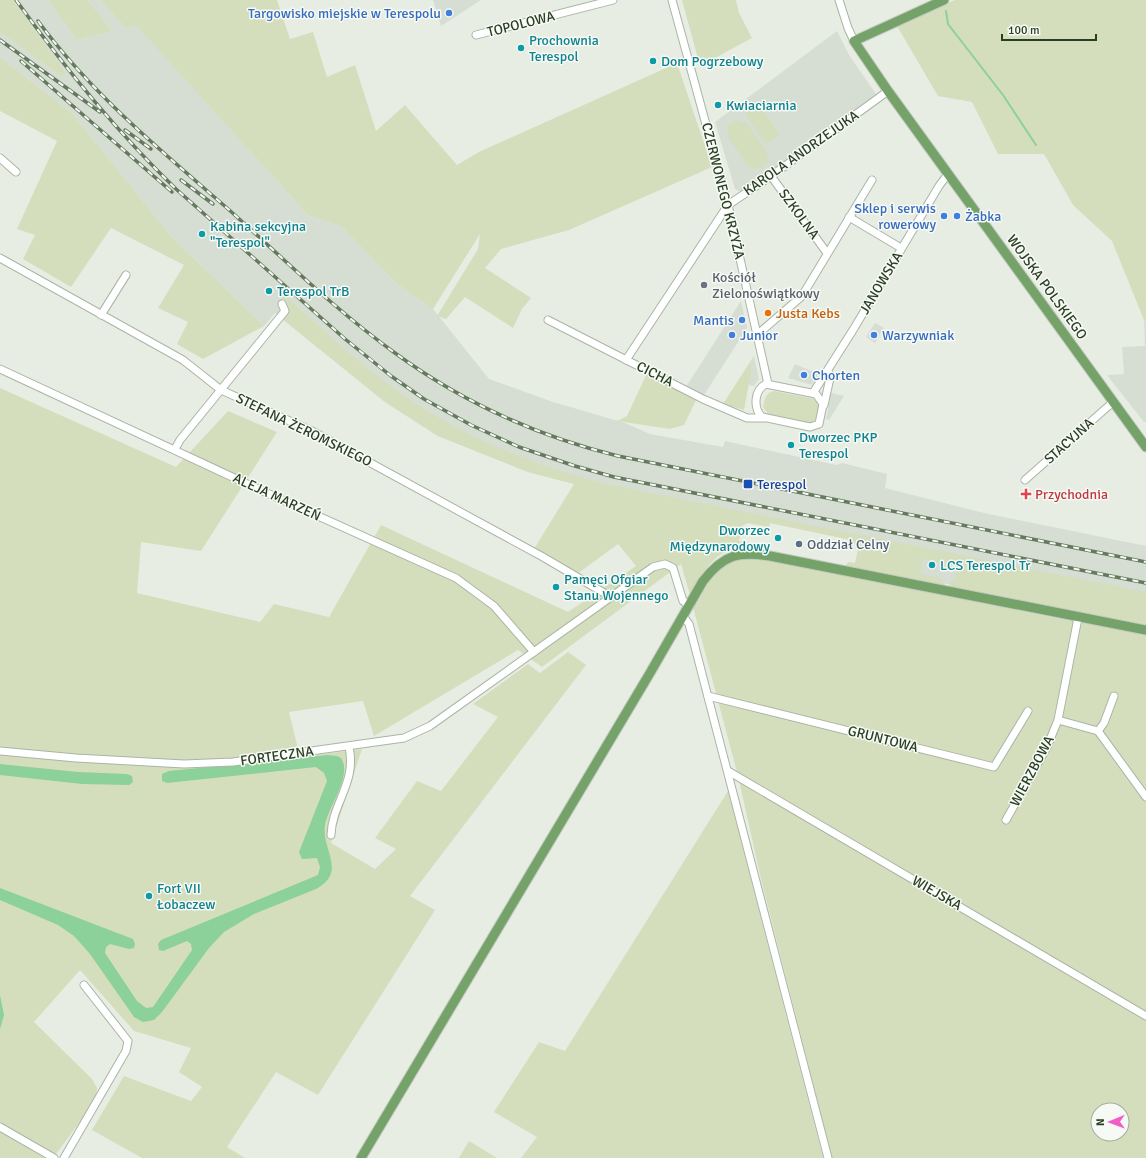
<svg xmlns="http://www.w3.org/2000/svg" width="1146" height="1158" font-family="Signika,sans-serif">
<rect width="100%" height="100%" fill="#e7ede3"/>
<g fill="#d6ddd2">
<polygon points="13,0 48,0 77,40 112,31 88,0 100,0 125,27 136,24 308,215 341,226 397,284 433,309 489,379 553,402 625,423 650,434 723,447 725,441 836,465 842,463 887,474 885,488 984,513 1146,546 1146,599 959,586 913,577 918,554 770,523 769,527 748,523 741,526 528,472 438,436 385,402 275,313 264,326 170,235 72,113 0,57 0,32 62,77 66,73"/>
<polygon points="433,0 481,0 441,26"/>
<polygon points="837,31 849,55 876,94 741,192 735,189 715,122"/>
<polygon points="741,301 747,328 704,395 686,387"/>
<polygon points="1144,320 1146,320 1146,422 1144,422 1107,375 1124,374 1122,347 1145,346"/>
<polygon points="875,323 884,328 875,343 866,337"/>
<polygon points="754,356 759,379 754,386 749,385 750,362"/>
<polygon points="795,364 818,374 812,385 788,378"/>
<polygon points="831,393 844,396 829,420 826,419"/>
</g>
<g fill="#d4debd" fill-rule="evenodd">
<polygon points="0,0 13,0 66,73 62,77 0,32"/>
<polygon points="48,0 88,0 112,31 77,40"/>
<polygon points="100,0 277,0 290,39 313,32 327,77 355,65 376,131 405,105 457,165 479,152 677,63 712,167 569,230 501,249 485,268 531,298 522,309 513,328 465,297 446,319 437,316 478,249 480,234 433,309 397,284 341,226 308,215 136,25 125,27"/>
<polygon points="682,0 736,0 739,13 752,38 700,66"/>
<polygon points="955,0 1146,0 1146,320 1144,320 1112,241 1073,205 1044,154 998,154 972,102 938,96 897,26"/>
<polygon points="0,57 72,113 170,235 264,326 203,359 177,344 188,322 158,308 184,265 111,228 71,287 23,259 35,235 17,229 57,141 0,111"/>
<polygon points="759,105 780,134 766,144 745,114"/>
<polygon points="736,120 746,123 767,153 768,161 763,167 755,169 748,166 728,136 728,126"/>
<path d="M280 291C320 327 359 364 403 395 466 439 538 467 611 485L1146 592V625L949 587 950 582 955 580 958 565 947 562 945 567H943V563L923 559 920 574 942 578 941 582 945 583 944 586 846 566 848 562 855 563 859 545 852 543V540L770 523 769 527 748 523 743 525 739 541 743 542 742 548C714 549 702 574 690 595L681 564 542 667 518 650 374 736 363 701 289 712 300 757 362 749 331 843 375 869 396 849 375 838 417 781 441 791 498 717 473 704 528 664 540 673 568 652 586 665 410 896 435 910 318 1095 276 1072 227 1147 245 1158H142L92 1130 124 1076 191 1101 202 1087 179 1072 191 1048 134 1031 80 970 34 1022 92 1079 97 1088 96 1100 53 1158H0V388L176 467 228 411 277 432 201 551 141 542 137 593 260 622 274 604 329 617 381 525 568 612 636 566 618 544 577 574 534 549 574 484 528 472 438 436 385 402 281 318 288 309 284 305 287 301 278 293Z"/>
<polygon points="750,362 751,373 744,410 723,404"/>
<polygon points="648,371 698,396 684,425 670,429 617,421 627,416"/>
<path d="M774 391 814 399 819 403 818 419 810 423 768 414 763 407C765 399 765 393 774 391Z"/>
<path d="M755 557 1061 619 1146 634V1158H832L761 879 738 776 693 607 710 577 731 560ZM1098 1110H1122V1134H1098Z"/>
<polygon points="728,791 823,1158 521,1158 537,1137 494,1112 539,1042 565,1051"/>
<polygon points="469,1141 497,1158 459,1158"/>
</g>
<g fill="#8cd199">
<path d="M327 755 337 756 341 758C353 775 328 807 325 825 321 850 348 872 316 889L254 914 224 932 209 948 162 1012 154 1020 143 1022 134 1017 90 954 74 936 58 925 0 900V888L133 939 135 944 134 948 129 949 110 944 106 947 105 953 137 1001 146 1008 153 1007 192 950 191 944 187 941 163 951 159 950 158 944 161 940 318 875 320 867 317 858 302 859 299 852 327 781 324 773 316 767 167 783 162 781V774L169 771Z"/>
<polygon points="0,764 78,772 127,774 132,776 133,782 129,785 82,784 0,775"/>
<polygon points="0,995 4,1015 0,1029"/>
</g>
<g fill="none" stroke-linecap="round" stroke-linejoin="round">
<polyline stroke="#8cd199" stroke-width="2" points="946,11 948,24 1003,95 1036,145"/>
<g stroke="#aab5a6" stroke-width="9">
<g id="minor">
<polyline points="672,0 728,205 768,384"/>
<polyline points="839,0 848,28 854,41"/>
<polyline points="476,35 613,0"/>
<polyline points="0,158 16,172"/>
<polyline points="771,176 827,253"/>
<polyline points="849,217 901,248"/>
<polyline points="0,258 183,360 221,390 312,431 543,557 611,597"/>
<polyline points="101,315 126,275"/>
<polyline points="548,320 703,399 747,418 764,418"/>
<polyline points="758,334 802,296 872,180"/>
<polyline points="626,360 728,205 771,176 888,91"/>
<polyline points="0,369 258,489 456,578 494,606 534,652"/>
<path d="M766 384 816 394 823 404 819 424 810 427 762 417C753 408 754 390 766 384Z"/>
<polyline points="813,393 853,330 939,186 948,174"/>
<polyline points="824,405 830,378 828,371"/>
<polyline points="175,449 180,440 285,311 282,304"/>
<polyline points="1025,480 1113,402"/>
<polyline points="683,616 689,624 828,1158"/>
<polyline points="708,696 994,767 1028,711"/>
<polyline points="1058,720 1098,731 1146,797"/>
<polyline points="1098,731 1104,723 1114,696"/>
<polyline points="0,751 76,758 184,764 233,762 404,738 430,726 653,567 665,564 673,568 683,601 690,606"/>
<polyline points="728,771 1146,1016"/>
<polyline points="1006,820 1047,747 1058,720 1078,618"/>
<path d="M331 835C332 803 357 783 349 747"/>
<polyline points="0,1127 54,1158"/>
<polyline points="64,1158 126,1051 128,1041 84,985"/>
</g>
</g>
<g stroke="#c3c9c1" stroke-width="11">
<g id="major">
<polyline points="944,0 854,41 888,91 1146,447"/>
<path d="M361 1158 650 673 703 581C723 555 738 551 770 556L1146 630"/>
</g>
</g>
<use href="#minor" stroke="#fff" stroke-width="7"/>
<use href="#major" stroke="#75a268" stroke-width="9"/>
<g stroke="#647a5e" stroke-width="3.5">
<g id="rail">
<path d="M16 0C64 67 117 132 176 189L345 339 391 376 424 399 471 425 519 447 575 466 614 477 1146 583"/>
<path d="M38 21C91 93 160 150 227 208 282 257 335 310 395 353 462 402 537 436 618 456L1146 562"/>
<polyline points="0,40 100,112"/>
<polyline points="21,61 172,192"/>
<polyline points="125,130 151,149"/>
<polyline points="181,180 213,204"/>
</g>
</g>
<use href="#rail" stroke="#f7f9f4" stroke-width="2" stroke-dasharray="6" stroke-linecap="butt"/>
</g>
<g fill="#3f7fe0" stroke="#f7f9f4" stroke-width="1.5">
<circle cx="449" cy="13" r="4"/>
<circle cx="944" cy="216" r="4"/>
<circle cx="957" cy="216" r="4"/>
<circle cx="742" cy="320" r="4"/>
<circle cx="732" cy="335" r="4"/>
<circle cx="874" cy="335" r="4"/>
<circle cx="804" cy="375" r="4"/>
</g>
<g fill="#0f9aa8" stroke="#f7f9f4" stroke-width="1.5">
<circle cx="521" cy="48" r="4"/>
<circle cx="653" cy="61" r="4"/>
<circle cx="718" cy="105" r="4"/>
<circle cx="202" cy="234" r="4"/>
<circle cx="269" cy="291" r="4"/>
<circle cx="791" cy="445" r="4"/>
<circle cx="778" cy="538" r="4"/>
<circle cx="932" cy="565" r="4"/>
<circle cx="556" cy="587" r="4"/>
<circle cx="149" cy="896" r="4"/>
</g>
<circle fill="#6b7280" stroke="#f7f9f4" stroke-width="1.5" cx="704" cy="285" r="4"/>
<circle fill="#e8710a" stroke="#f7f9f4" stroke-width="1.5" cx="768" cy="313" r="4"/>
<rect fill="#1a4fb4" stroke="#f7f9f4" stroke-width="1.5" x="743" y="479" width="10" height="10" rx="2"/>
<path fill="#e0444e" stroke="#f7f9f4" stroke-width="1.5" d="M1024 488h4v4h4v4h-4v4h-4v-4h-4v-4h4z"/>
<circle fill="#5c6f8a" stroke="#f7f9f4" stroke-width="1.5" cx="799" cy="544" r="4"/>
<g text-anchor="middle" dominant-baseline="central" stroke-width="3" stroke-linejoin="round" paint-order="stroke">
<g font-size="14" fill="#366cbe" stroke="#f7f9f4" text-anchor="start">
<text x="441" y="13" text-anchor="end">Targowisko miejskie w Terespolu</text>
<text x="936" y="208" text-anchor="end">Sklep i serwis<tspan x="936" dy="16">rowerowy</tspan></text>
<text x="965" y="216">Żabka</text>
<text x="734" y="320" text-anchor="end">Mantis</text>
<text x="740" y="335">Junior</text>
<text x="882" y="335">Warzywniak</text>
<text x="812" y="375">Chorten</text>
</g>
<g font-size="14" fill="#293f23" stroke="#f7f9f4">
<text transform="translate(521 24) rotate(-14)">TOPOLOWA</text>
<text transform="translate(801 153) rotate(-35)">KAROLA ANDRZEJUKA</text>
<text transform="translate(723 191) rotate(76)">CZERWONEGO KRZYŻA</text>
<text transform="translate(799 214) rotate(54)">SZKOLNA</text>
<text transform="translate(881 283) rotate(-59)">JANOWSKA</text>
<text transform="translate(1047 287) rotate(54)">WOJSKA POLSKIEGO</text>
<text transform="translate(655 374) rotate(27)">CICHA</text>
<text transform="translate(304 430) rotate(26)">STEFANA ŻEROMSKIEGO</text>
<text transform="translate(1069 441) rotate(-42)">STACYJNA</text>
<text transform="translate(277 497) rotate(25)">ALEJA MARZEŃ</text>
<text transform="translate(883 739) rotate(14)">GRUNTOWA</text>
<text transform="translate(277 756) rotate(-8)">FORTECZNA</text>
<text transform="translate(1032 771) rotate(-62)">WIERZBOWA</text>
<text transform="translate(937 893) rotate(30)">WIEJSKA</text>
</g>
<g font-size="14" fill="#0d838f" stroke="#f7f9f4" text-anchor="start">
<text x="529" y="40">Prochownia<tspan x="529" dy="16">Terespol</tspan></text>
<text x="661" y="61">Dom Pogrzebowy</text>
<text x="726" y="105">Kwiaciarnia</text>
<text x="210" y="226">Kabina sekcyjna<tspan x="210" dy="16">"Terespol"</tspan></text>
<text x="277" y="291">Terespol TrB</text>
<text x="799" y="437">Dworzec PKP<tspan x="799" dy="16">Terespol</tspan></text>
<text x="770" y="530" text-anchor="end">Dworzec<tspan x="770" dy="16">Międzynarodowy</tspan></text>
<text x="940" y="565">LCS Terespol Tr</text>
<text x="564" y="579">Pamęci Ofgiar<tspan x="564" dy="16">Stanu Wojennego</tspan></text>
<text x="157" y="888">Fort VII<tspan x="157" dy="16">Łobaczew</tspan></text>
</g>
<g font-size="14" fill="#5b616d" stroke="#f7f9f4" text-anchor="start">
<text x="712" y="277">Kościół<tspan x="712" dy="16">Zielonoświątkowy</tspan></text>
</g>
<g font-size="14" fill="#c56008" stroke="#f7f9f4" text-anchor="start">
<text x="776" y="313">Justa Kebs</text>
</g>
<g font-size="14" fill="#164399" stroke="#f7f9f4" text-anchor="start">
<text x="757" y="484">Terespol</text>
</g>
<g font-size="14" fill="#be3a42" stroke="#f7f9f4" text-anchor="start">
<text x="1035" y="494">Przychodnia</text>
</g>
<g font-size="14" fill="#4e5e75" stroke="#f7f9f4" text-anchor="start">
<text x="807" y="544">Oddział Celny</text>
</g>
</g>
<g transform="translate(1110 1122) rotate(269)"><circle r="19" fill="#f7f9f4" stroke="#a5afa0"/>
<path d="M0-3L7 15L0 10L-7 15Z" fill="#f15ec7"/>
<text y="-6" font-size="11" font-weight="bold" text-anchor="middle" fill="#293f23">N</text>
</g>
<path d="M1002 34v6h94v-6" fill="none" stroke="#293f23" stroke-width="2"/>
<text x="1008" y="34" font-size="12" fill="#293f23" stroke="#f7f9f4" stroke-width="3" paint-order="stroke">100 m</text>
</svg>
